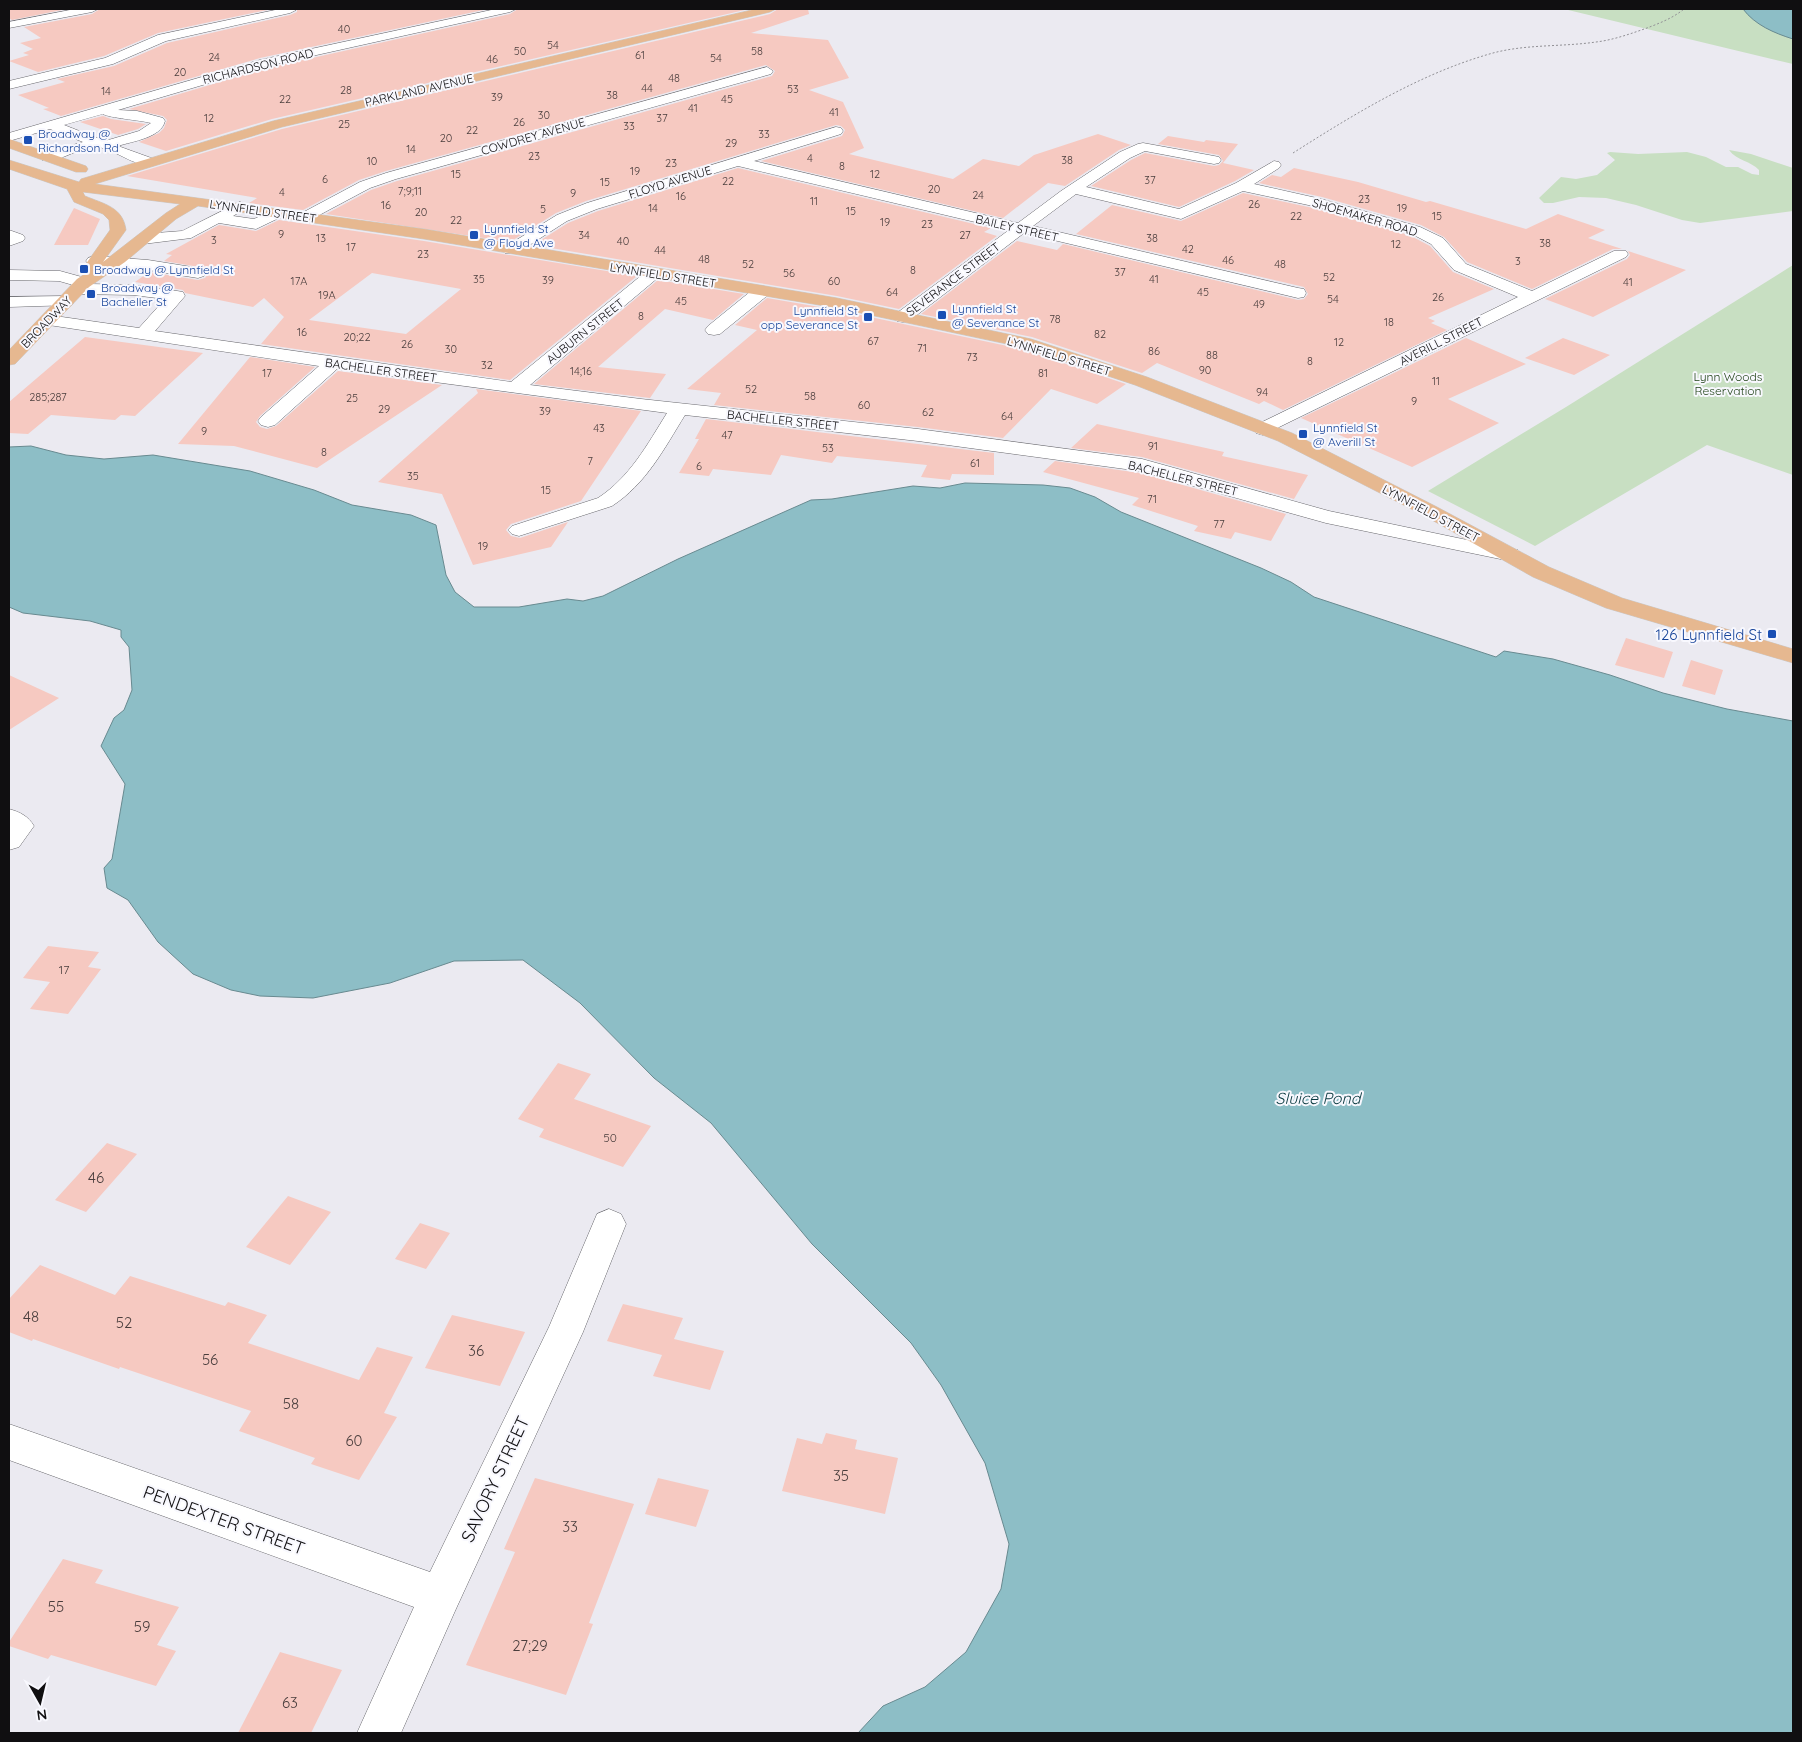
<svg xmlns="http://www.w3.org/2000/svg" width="1802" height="1742" font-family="Quicksand,sans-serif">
<rect width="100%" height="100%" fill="#ebeaf1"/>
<g fill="#c8dfc2">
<polygon points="1564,9 1793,9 1793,64"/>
<path d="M1729 150 1751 154 1793 168V211L1700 223 1682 220 1636 205 1606 198 1579 197 1553 203H1544L1539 198 1561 177 1576 179 1597 175 1615 160 1607 153 1610 152 1638 154 1687 152 1706 157 1726 167H1738L1752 174 1759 175V170C1751 161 1737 161 1729 150Z"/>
<polygon points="1793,265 1793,475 1707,445 1535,546 1428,491 1566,407"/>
</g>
<g fill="#8dbec6" stroke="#688a90">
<path d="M1743 9H1793V39C1774 33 1755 25 1743 9Z"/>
<polygon points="31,446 66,455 104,459 153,455 250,471 314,490 352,505 411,515 436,525 446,575 455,592 474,607 519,607 567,599 583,601 603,596 678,559 811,500 832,499 913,486 940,488 965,483 1043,485 1070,488 1095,497 1121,512 1261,568 1291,582 1314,597 1496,657 1504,651 1553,659 1610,675 1663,693 1727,709 1793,721 1793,1733 858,1733 883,1706 925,1687 966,1652 1001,1589 1009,1544 985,1463 941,1385 911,1343 812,1244 711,1123 654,1078 580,1003 523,960 454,961 390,983 313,998 260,996 231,990 193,974 158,942 128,900 107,888 104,868 112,859 125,784 101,746 114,718 124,710 132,690 129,647 121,637 121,630 90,621 23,613 9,607 9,447"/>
</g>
<g fill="#f6c9c1" fill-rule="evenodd">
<polygon points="9,9 67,9 12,20 9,18"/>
<polygon points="100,9 272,9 158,33 104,56 38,72 9,61 29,55 23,53 33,49 20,43 41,38 24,27 92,14"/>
<polygon points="297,9 488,9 260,58 61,116 43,109 49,108 18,95 65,82 57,79 114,66 167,43 290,15 297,12"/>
<polygon points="518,9 749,9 272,119 166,151 139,142 159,133 164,128 167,120 163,116 129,109 267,68 510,14"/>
<polygon points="778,9 808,9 809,14 751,33 828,40 849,78 809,90 843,102 864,148 849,154 953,179 983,159 1019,166 1034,155 1098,134 1131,145 1119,150 1065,186 1048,183 1003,218 761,161 842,136 845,130 841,126 836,125 586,201 556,213 510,242 326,214 371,190 397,181 772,76 775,71 766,65 386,171 359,180 303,210 249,203 257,198 127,176 282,129 770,14"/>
<polygon points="103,116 111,119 146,124 138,129 118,135 80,122"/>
<polygon points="1168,136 1204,142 1206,140 1238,144 1223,163 1254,170 1235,181 1179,207 1091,186 1131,160 1145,153 1214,166 1219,165 1223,161 1219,155 1158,144"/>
<polygon points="738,168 991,228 984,232 997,236 899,309 837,296 533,245 568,223 598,211"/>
<polygon points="1294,168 1358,182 1426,202 1430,201 1526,229 1558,214 1605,230 1588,238 1622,249 1613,249 1532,289 1467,262 1444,237 1421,225 1322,197 1259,183 1272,175 1281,177"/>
<polygon points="1243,193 1313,208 1409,235 1430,246 1453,272 1494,289 1428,318 1435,321 1431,323 1447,330 1283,410 1264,401 1259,404 1157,363 1142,373 1032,337 921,314 1017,241 1057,250 1063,244 1298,300 1304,299 1308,294 1304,287 1076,234 1112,205 1181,221"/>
<polygon points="74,208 100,219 88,245 54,245"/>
<path d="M279 220 424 241 637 276 510 380 261 344 284 317 264 298 253 307 185 293 183 290 135 282 149 272 198 280 205 278 208 274 205 268 164 261 172 255 166 254 219 225 256 231ZM372 273 461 289 406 334 309 320Z"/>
<polygon points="1628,251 1686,270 1593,317 1545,299 1627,259 1630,255"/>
<polygon points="658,280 744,294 713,320 665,309 598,367 666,374 650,398 534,384"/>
<polygon points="767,298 837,310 1021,349 1126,384 1097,404 1051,389 1003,438 918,427 714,405 721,393 687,389 757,330 735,325"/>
<polygon points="85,337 203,353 135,416 121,415 115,420 51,415 28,434 9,433 9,402"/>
<polygon points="1466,338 1526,364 1448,399 1499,423 1412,467 1301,418"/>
<polygon points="1563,338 1610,355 1574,375 1525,358"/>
<polygon points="250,357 315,367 260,416 256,422 260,427 267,429 276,426 338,371 442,385 317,468 234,446 178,444"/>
<polygon points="476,389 641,411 581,501 511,524 506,530 511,536 520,538 568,522 551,547 473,565 442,494 378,482 478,393"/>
<polygon points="706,419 994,453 994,475 952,474 950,480 921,477 927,465 837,456 832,463 781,455 771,475 713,469 709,476 679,473 699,439 695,439"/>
<polygon points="1097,424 1224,452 1222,456 1308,475 1294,499 1142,457 1071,448"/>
<polygon points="1055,461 1140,473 1286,514 1271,541 1235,532 1231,539 1194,531 1198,526 1132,505 1139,498 1043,472"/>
<polygon points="1626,638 1673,652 1664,678 1615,665"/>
<polygon points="1691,660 1723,670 1715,695 1682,686"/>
<polygon points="9,675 59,698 9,730"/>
<polygon points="48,946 99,952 88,967 101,969 68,1014 30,1009 50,982 23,978"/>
<polygon points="558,1063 591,1074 574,1099 651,1126 623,1167 539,1137 544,1129 518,1119"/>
<polygon points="107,1143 137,1154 86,1212 55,1200"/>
<polygon points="288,1196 331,1212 290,1265 246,1247"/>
<polygon points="420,1223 450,1233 426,1269 395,1259"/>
<polygon points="40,1265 115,1295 130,1276 225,1306 228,1302 267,1315 248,1343 359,1380 377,1347 413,1357 384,1413 397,1417 359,1480 311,1464 315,1458 239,1431 251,1411 120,1367 119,1369 33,1339 32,1341 9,1332 9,1299"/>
<polygon points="623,1304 683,1318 674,1339 724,1351 710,1390 653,1376 662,1355 607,1341"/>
<polygon points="452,1315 525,1332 500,1386 425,1368"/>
<polygon points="826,1433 857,1440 855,1449 898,1458 885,1514 782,1491 797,1438 822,1444"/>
<polygon points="535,1478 634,1504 589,1623 593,1624 566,1695 466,1665 515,1552 504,1549"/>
<polygon points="658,1478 709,1490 696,1527 645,1514"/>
<polygon points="63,1559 103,1570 95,1583 179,1607 157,1645 176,1651 156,1686 51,1655 48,1659 9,1646 9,1642"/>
<polygon points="280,1652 342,1670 311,1733 238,1733"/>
</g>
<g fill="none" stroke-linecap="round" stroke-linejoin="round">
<g stroke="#68686d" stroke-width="1">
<g id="minor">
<polygon points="75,9 98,9 92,12 9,28 9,22"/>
<polygon points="280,9 296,10 290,13 166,41 113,64 9,89 9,81 105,58 158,35"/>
<path d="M496 9H516L510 12 267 66 118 110 137 111 163 118 165 121C161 138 133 141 118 146L154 159 156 162 154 165C136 169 111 146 95 147 77 147 59 164 42 160L40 157 42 154 83 142 50 129 9 141V133L260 60ZM103 114C109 118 140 120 151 123L139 131 105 141 64 125Z"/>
<polygon points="767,67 773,71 771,74 396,179 370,188 310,220 300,220 297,217 300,214 360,182 386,173"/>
<polygon points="836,127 841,128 843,131 841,134 754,161 1018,223 1061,191 1120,152 1138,144 1143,143 1214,156 1219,157 1221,160 1219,163 1214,164 1145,151 1130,158 1086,187 1179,209 1236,183 1274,161 1279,162 1281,165 1279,168 1254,184 1321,199 1420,227 1443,238 1466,264 1532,291 1614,251 1626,251 1628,254 1626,257 1263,435 1256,433 1253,429 1256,425 1518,297 1454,270 1431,244 1410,233 1313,206 1243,191 1181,219 1076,194 1033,226 1298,288 1304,289 1306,293 1304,297 1298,298 1024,233 909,321 903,322 897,321 894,317 897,313 1009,230 738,166 597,209 567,221 517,253 505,253 503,250 505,247 557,215 587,203"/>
<polygon points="240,202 245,204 248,207 233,216 254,219 273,210 283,210 286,213 283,216 256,229 219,223 191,238 143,244 137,242 135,239 137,236 143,234 182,231"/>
<polygon points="9,230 23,235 25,238 23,241 9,246"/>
<polygon points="94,256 148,260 198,268 204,270 206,273 204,276 198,278 148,270 88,264 86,261 88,258"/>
<path d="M654 268 660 270 662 273 660 276 530 385 641 399 918 429 1142 459 1329 511 1510 549 1518 550 1521 555 1518 560 1510 561 1326 523 1140 471 918 441 685 415C664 449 646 484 612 506L519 536 512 534 508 530 512 526 598 498C630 477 647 445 667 413L337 369 275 425 268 427 261 425 258 421 261 417 319 366 42 324 39 320 42 316 48 315 139 328 165 299 133 295 78 294 72 293 70 289 73 285 59 281 9 280V270L60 271 89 279 90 284 133 285 177 291 183 292 185 296 155 331 511 382 648 270Z"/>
<polygon points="762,286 768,287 770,291 768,295 720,334 714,335 708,334 705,330 708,326 756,287"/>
<polygon points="66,296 72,297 74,301 72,305 9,307 9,297"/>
<path d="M9 809C20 812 28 816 34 826L19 847 9 850Z"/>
<polygon points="609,1209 621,1214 626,1224 583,1332 455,1611 401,1733 357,1733 414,1607 9,1460 9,1424 430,1572 549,1327 597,1214"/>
</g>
</g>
<g stroke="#cacacb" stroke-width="1">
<g id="major">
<path d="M756 9H776L770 12 282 127 95 184 424 229 837 298 1031 339 1147 377 1292 433 1437 507 1549 567 1622 598 1793 649V663L1606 608 1533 577 1423 515 1278 441 1135 385 1021 347 837 308 424 239 198 206 176 219 125 262 89 287 15 364 9 365V350L77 279 88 272 83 268 110 230 109 220 103 214 74 202 67 189 9 169V160L79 182 81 179 273 121ZM83 192 180 204 166 213 103 262 126 230C123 207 104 204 85 196Z"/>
<polygon points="9,139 86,166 88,169 86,172 76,172 9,148"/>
</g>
</g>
<path stroke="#919095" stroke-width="1" stroke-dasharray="2 2" stroke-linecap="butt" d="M1293 153C1356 113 1421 73 1493 53 1527 44 1562 47 1596 42 1613 40 1630 34 1647 28 1660 23 1673 18 1684 9"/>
<use href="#minor" fill="#fff" fill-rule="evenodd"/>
<use href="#major" fill="#e6b890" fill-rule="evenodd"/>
</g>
<g fill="#1a4fb4" stroke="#f8f8fe" stroke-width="2">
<rect x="23" y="135" width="10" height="10" rx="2.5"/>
<rect x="469" y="230" width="10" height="10" rx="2.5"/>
<rect x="79" y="264" width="10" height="10" rx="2.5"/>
<rect x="86" y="289" width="10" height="10" rx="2.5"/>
<rect x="937" y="310" width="10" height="10" rx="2.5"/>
<rect x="863" y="312" width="10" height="10" rx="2.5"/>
<rect x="1298" y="429" width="10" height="10" rx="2.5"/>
<rect x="1767" y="629" width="10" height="10" rx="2.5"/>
</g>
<g text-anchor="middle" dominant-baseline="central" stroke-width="4" stroke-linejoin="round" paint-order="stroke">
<g font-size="11" fill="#4a3e3d">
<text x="344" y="29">40</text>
<text x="553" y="45">54</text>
<text x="520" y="51">50</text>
<text x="757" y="51">58</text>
<text x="640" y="55">61</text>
<text x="214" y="57">24</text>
<text x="716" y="58">54</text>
<text x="492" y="59">46</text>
<text x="180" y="72">20</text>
<text x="674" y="78">48</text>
<text x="647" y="88">44</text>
<text x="793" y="89">53</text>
<text x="346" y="90">28</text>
<text x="106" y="91">14</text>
<text x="612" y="95">38</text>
<text x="497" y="97">39</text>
<text x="285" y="99">22</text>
<text x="727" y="99">45</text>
<text x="693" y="108">41</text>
<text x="834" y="112">41</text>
<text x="544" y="115">30</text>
<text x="209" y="118">12</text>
<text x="662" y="118">37</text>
<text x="519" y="122">26</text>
<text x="344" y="124">25</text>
<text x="629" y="126">33</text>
<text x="472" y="130">22</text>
<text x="764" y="134">33</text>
<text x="446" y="138">20</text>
<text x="731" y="143">29</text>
<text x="411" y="149">14</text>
<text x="534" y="156">23</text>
<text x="810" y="158">4</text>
<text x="1067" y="160">38</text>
<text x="372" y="161">10</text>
<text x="671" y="163">23</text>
<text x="842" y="166">8</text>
<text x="635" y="171">19</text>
<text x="456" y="174">15</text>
<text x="875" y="174">12</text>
<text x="325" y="179">6</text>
<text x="1150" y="180">37</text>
<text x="728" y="181">22</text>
<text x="605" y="182">15</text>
<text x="934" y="189">20</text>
<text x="410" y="191">7;9;11</text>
<text x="282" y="192">4</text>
<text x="573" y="193">9</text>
<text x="978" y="195">24</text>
<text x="681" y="196">16</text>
<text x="1364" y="199">23</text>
<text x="814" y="201">11</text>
<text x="1254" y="204">26</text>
<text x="386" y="205">16</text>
<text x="653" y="208">14</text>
<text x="1402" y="208">19</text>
<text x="543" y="209">5</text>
<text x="851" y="211">15</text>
<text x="421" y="212">20</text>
<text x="1296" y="216">22</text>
<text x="1437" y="216">15</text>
<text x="456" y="220">22</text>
<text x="885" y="222">19</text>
<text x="927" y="224">23</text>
<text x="281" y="234">9</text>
<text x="584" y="235">34</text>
<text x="965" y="235">27</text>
<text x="321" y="238">13</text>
<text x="1152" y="238">38</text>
<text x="214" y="240">3</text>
<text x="623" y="241">40</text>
<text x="1545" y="243">38</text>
<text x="1396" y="244">12</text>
<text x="351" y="247">17</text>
<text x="1188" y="249">42</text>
<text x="660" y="250">44</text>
<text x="423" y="254">23</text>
<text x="704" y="259">48</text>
<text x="1228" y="260">46</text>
<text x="1518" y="261">3</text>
<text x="748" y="264">52</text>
<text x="1280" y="264">48</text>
<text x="913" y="270">8</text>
<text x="1120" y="272">37</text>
<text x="789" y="273">56</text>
<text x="1329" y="277">52</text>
<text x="479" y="279">35</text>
<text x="1154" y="279">41</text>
<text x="548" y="280">39</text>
<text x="299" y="281">17A</text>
<text x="834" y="281">60</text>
<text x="1628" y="282">41</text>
<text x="892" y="292">64</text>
<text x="1203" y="292">45</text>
<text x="327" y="295">19A</text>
<text x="1438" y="297">26</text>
<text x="1333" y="299">54</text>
<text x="681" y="301">45</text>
<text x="1259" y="304">49</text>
<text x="641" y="316">8</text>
<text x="1055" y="319">78</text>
<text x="1389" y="322">18</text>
<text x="302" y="332">16</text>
<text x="1100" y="334">82</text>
<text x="357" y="337">20;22</text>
<text x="873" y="341">67</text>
<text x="1339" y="342">12</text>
<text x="407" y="344">26</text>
<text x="922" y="348">71</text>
<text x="451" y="349">30</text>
<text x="1154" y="351">86</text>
<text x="1212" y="355">88</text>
<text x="972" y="357">73</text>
<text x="1310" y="361">8</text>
<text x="487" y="365">32</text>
<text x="1205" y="370">90</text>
<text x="581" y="371">14;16</text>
<text x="267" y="373">17</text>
<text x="1043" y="373">81</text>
<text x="1436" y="381">11</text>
<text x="751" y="389">52</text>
<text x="1262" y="392">94</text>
<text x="810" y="396">58</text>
<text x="48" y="397">285;287</text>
<text x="352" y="398">25</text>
<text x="1414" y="401">9</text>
<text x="864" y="405">60</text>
<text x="384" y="409">29</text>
<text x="545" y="411">39</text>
<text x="928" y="412">62</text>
<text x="1007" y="416">64</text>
<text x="599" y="428">43</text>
<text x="204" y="431">9</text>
<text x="727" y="435">47</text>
<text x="1153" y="446">91</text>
<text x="828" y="448">53</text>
<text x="324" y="452">8</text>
<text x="590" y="461">7</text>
<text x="975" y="463">61</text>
<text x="699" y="466">6</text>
<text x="413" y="476">35</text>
<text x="546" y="490">15</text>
<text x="1152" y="499">71</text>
<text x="1219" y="524">77</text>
<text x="483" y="546">19</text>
</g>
<g font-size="12" fill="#100f11" stroke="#f8f8fe">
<text transform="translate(258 66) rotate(-14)">RICHARDSON ROAD</text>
<text transform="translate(419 90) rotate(-13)">PARKLAND AVENUE</text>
<text transform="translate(533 136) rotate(-16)">COWDREY AVENUE</text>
<text transform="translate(670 182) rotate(-17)">FLOYD AVENUE</text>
<text transform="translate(263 211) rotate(8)">LYNNFIELD STREET</text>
<text transform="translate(1365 217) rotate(16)">SHOEMAKER ROAD</text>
<text transform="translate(1017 228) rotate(13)">BAILEY STREET</text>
<text transform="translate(663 275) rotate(9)">LYNNFIELD STREET</text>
<text transform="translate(953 279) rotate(-37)">SEVERANCE STREET</text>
<text transform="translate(46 322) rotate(-46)">BROADWAY</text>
<text transform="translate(585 331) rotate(-39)">AUBURN STREET</text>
<text transform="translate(1441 341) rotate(-27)">AVERILL STREET</text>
<text transform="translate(1059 356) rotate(17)">LYNNFIELD STREET</text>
<text transform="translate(381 370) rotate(8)">BACHELLER STREET</text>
<text transform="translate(783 420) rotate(6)">BACHELLER STREET</text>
<text transform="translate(1183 478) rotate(14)">BACHELLER STREET</text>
<text transform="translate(1431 513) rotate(28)">LYNNFIELD STREET</text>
</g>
<g font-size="12" fill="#164399" stroke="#f8f8fe" text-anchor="start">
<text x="38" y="133">Broadway @<tspan x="38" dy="14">Richardson Rd</tspan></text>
<text x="484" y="228">Lynnfield St<tspan x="484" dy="14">@ Floyd Ave</tspan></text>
<text x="94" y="269">Broadway @ Lynnfield St</text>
<text x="101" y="287">Broadway @<tspan x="101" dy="14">Bacheller St</tspan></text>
<text x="952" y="308">Lynnfield St<tspan x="952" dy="14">@ Severance St</tspan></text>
<text x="858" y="310" text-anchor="end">Lynnfield St<tspan x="858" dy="14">opp Severance St</tspan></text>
<text x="1313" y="427">Lynnfield St<tspan x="1313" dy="14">@ Averill St</tspan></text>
</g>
<g font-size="12" fill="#1b3e11" stroke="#f8f8fe">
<text x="1728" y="376">Lynn Woods<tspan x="1728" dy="14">Reservation</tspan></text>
</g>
<g font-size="12" fill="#4a3e3d">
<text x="64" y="969">17</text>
<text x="610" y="1137">50</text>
</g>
<g font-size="15" fill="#164399" stroke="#f8f8fe" text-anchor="end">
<text x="1762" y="634">126 Lynnfield St</text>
</g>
<g font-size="15" fill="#4a3e3d">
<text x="96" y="1177">46</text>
<text x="31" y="1316">48</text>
<text x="124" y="1322">52</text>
<text x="476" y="1350">36</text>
<text x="210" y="1359">56</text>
<text x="291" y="1403">58</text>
<text x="354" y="1440">60</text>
<text x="841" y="1475">35</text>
<text x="570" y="1526">33</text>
<text x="56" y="1606">55</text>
<text x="142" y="1626">59</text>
<text x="530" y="1645">27;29</text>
<text x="290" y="1702">63</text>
</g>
<g font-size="16" font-style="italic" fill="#06373d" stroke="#f8f8fe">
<text x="1318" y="1098">Sluice Pond</text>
</g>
<g font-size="18" fill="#100f11" stroke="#f8f8fe">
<text transform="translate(495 1479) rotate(-65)">SAVORY STREET</text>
<text transform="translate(224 1520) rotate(20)">PENDEXTER STREET</text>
</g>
</g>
<rect width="1802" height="1742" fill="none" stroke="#100f11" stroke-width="20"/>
<g transform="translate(40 1702) rotate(172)" stroke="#f8f8fe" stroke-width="4" paint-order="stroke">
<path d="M0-4L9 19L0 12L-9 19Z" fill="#100f11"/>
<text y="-8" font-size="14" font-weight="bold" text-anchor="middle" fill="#100f11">N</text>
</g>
</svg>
